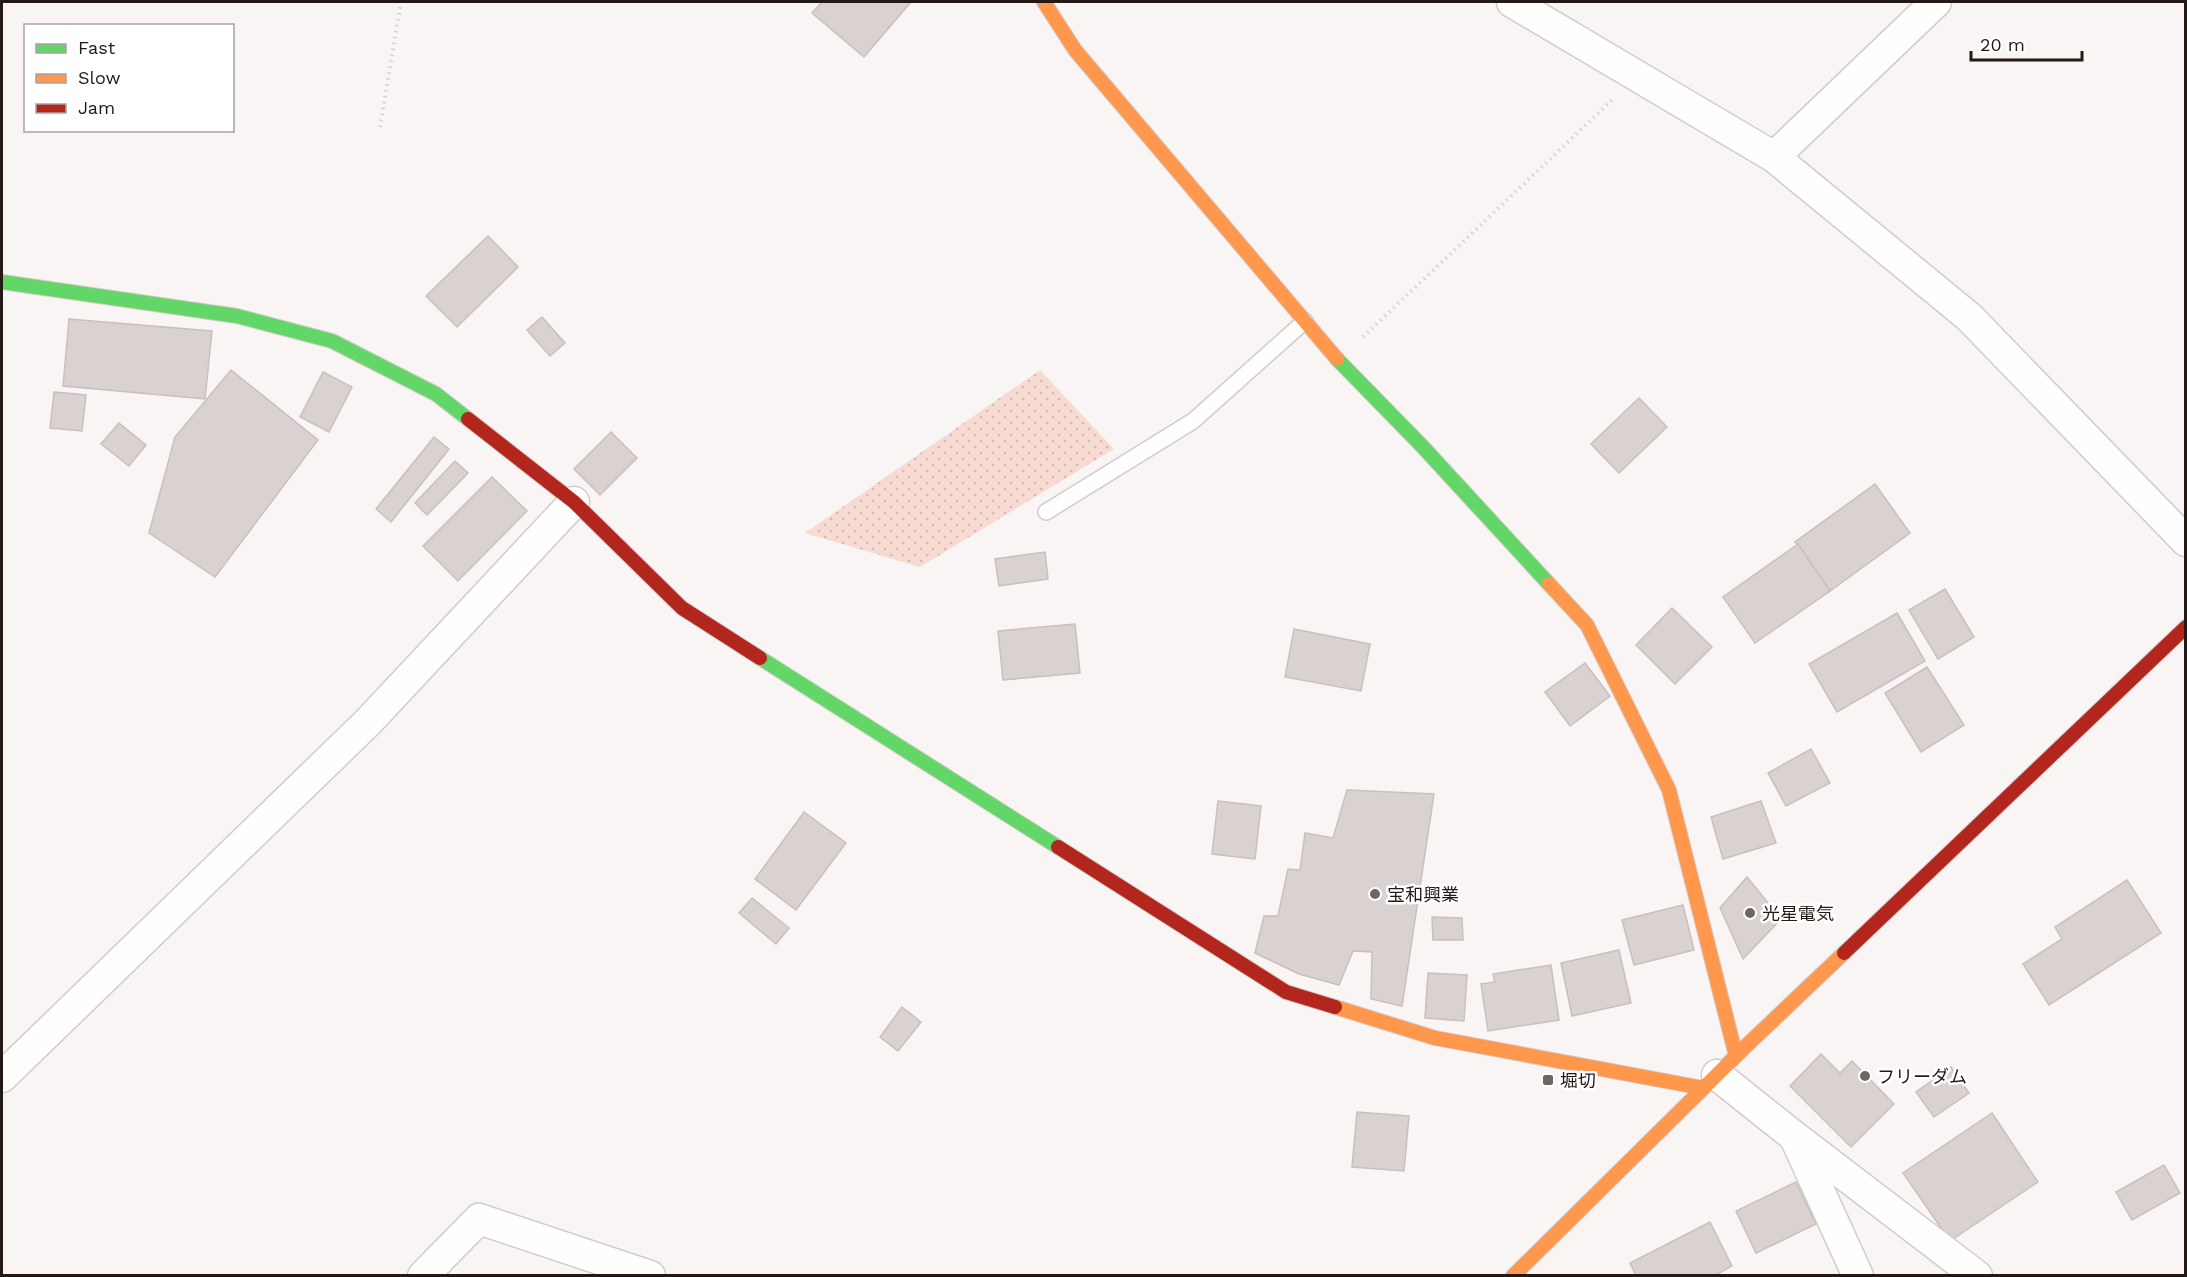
<svg xmlns="http://www.w3.org/2000/svg" width="2187" height="1277" font-family="'Work Sans','Noto Sans JP',sans-serif">
<defs>
<pattern id="grass-dots" width="8" height="8" patternUnits="userSpaceOnUse" patternTransform="scale(1.5)"><rect width="8" height="8" fill="#f7dbd3"/><path d="M2 2h.1M6 6h.1" fill="none" stroke="#d4bbb4" stroke-width="1.8" stroke-linecap="round"/></pattern>
</defs>
<rect width="100%" height="100%" fill="#f9f5f4"/>
<polygon fill="url(#grass-dots)" points="1040,370 1114,449 920,567 805,533"/>
<g fill="#dad2d0" stroke="#c8c0be" stroke-width="1.5">
<polygon points="822,2 911,2 864,57 812,13"/>
<polygon points="488,236 518,267 457,327 426,296"/>
<polygon points="542,317 565,343 550,356 527,330"/>
<polygon points="69,319 212,331 205,399 63,386"/>
<polygon points="231,370 318,440 215,577 149,533 175,437"/>
<polygon points="323,372 352,387 329,432 300,417"/>
<polygon points="54,392 86,395 82,431 50,428"/>
<polygon points="1639,398 1667,427 1619,473 1591,444"/>
<polygon points="119,423 146,445 129,466 101,444"/>
<polygon points="611,432 637,458 600,495 574,469"/>
<polygon points="434,437 449,449 391,522 376,509"/>
<polygon points="455,461 468,473 427,515 415,503"/>
<polygon points="492,477 527,511 458,581 423,546"/>
<polygon points="1875,484 1910,533 1830,591 1795,542"/>
<polygon points="1798,544 1830,591 1755,643 1723,597"/>
<polygon points="1045,552 1048,579 999,586 995,559"/>
<polygon points="1945,589 1974,637 1938,659 1909,610"/>
<polygon points="1672,608 1712,647 1675,684 1636,645"/>
<polygon points="1897,613 1925,661 1837,712 1809,664"/>
<polygon points="1075,624 1080,673 1003,680 998,631"/>
<polygon points="1294,629 1370,644 1361,691 1285,677"/>
<polygon points="1585,663 1610,696 1570,726 1545,692"/>
<polygon points="1927,667 1964,725 1921,752 1885,693"/>
<polygon points="1811,749 1830,783 1786,806 1768,773"/>
<polygon points="1347,790 1434,794 1402,1006 1371,999 1372,952 1353,951 1339,985 1299,974 1255,953 1264,916 1278,916 1288,869 1300,870 1305,833 1333,838"/>
<polygon points="1218,801 1261,806 1255,859 1212,854"/>
<polygon points="1761,801 1776,843 1723,859 1711,817"/>
<polygon points="804,812 846,843 796,910 755,879"/>
<polygon points="1747,877 1781,919 1743,959 1720,908"/>
<polygon points="2127,880 2161,933 2049,1005 2023,964 2062,939 2055,927"/>
<polygon points="752,898 789,928 776,944 739,913"/>
<polygon points="1683,905 1694,950 1634,965 1622,920"/>
<polygon points="1432,917 1462,918 1463,940 1433,940"/>
<polygon points="1619,950 1631,1003 1572,1016 1561,963"/>
<polygon points="1551,965 1559,1020 1488,1031 1481,984 1495,982 1493,974"/>
<polygon points="1428,973 1467,975 1464,1021 1425,1018"/>
<polygon points="902,1007 921,1022 898,1051 880,1037"/>
<polygon points="1821,1054 1840,1073 1852,1061 1894,1104 1851,1147 1790,1086"/>
<polygon points="1951,1067 1969,1093 1934,1117 1916,1092"/>
<polygon points="1357,1112 1409,1116 1404,1171 1352,1167"/>
<polygon points="1992,1113 2038,1182 1950,1241 1903,1173"/>
<polygon points="2164,1165 2180,1193 2132,1220 2116,1192"/>
<polygon points="1796,1182 1816,1224 1756,1253 1736,1211"/>
<polygon points="1710,1222 1732,1266 1714,1276 1636,1276 1630,1263"/>
</g>
<g fill="none" stroke-linecap="round" stroke-linejoin="round">
<g stroke="#d3cbc9" stroke-width="18">
<polyline id="lane" points="1046,512 1193,421 1305,321"/>
</g>
<g stroke="#d3cbc9" stroke-width="33">
<g id="street">
<polyline points="1512,2 1774,157 1969,317 2186,541"/>
<polyline points="1774,157 1936,2"/>
<polyline points="1717,1075 1795,1137 1977,1276"/>
<polyline points="2,1077 368,722 574,502"/>
<polyline points="1797,1142 1858,1276"/>
<polyline points="423,1276 479,1219 650,1276"/>
</g>
</g>
<g stroke="#d3cbc9" stroke-width="16">
<g id="fast">
<polyline points="2,282 237,316 332,341 436,394 468,419"/>
<polyline points="1337,359 1422,446 1549,584"/>
<polyline points="760,658 1058,847"/>
</g>
</g>
<g stroke="#d3cbc9" stroke-width="16">
<g id="slow">
<polyline points="1044,2 1075,50 1337,359"/>
<polyline points="1549,584 1587,625 1669,790 1736,1056"/>
<polyline points="1335,1007 1435,1038 1703,1088"/>
<polyline points="1513,1276 1746,1046 1844,953"/>
</g>
</g>
<g stroke="#d3cbc9" stroke-width="16">
<g id="jam">
<polyline points="468,419 574,502 682,608 760,658"/>
<polyline points="1058,847 1286,992 1335,1007"/>
<polyline points="1844,953 2186,627"/>
</g>
</g>
<g stroke="#d4d2d2" stroke-width="4" stroke-dasharray="1.5 4.5" stroke-linecap="butt">
<polyline points="380,127 401,2"/>
<polyline points="1363,337 1612,100"/>
</g>
<use href="#lane" stroke="#fefefd" stroke-width="15"/>
<use href="#street" stroke="#fefefd" stroke-width="30"/>
<use href="#fast" stroke="#63d668" stroke-width="14"/>
<use href="#slow" stroke="#ff974d" stroke-width="14"/>
<use href="#jam" stroke="#b3261e" stroke-width="14"/>
</g>
<g fill="#6f6664" stroke="#fff" stroke-width="2">
<circle cx="1375" cy="894" r="6"/>
<circle cx="1750" cy="913" r="6"/>
<circle cx="1865" cy="1076" r="6"/>
<rect x="1542" y="1074" width="12" height="12" rx="3"/>
</g>
<g text-anchor="middle" dominant-baseline="central" stroke-width="5" stroke-linejoin="round" paint-order="stroke">
<g font-size="18" fill="#251916" stroke="#fff" text-anchor="start">
<text x="1387" y="894">宝和興業</text>
<text x="1762" y="913">光星電気</text>
<text x="1877" y="1076">フリーダム</text>
<text x="1560" y="1080">堀切</text>
</g>
</g>
<rect width="2187" height="1277" fill="none" stroke="#251916" stroke-width="6"/>
<rect x="24" y="24" width="210" height="108" fill="#ffffff" stroke="#a8a3a2" stroke-width="1.5"/>
<rect x="36" y="44" width="30" height="9" fill="#63d668" stroke="#a8a3a2" stroke-width="1.5"/>
<text x="78" y="54" font-size="18" fill="#251916">Fast</text>
<rect x="36" y="74" width="30" height="9" fill="#ff974d" stroke="#a8a3a2" stroke-width="1.5"/>
<text x="78" y="84" font-size="18" fill="#251916">Slow</text>
<rect x="36" y="104" width="30" height="9" fill="#b3261e" stroke="#a8a3a2" stroke-width="1.5"/>
<text x="78" y="114" font-size="18" fill="#251916">Jam</text>
<path d="M1971 51v9h111v-9" fill="none" stroke="#251916" stroke-width="3"/>
<text x="1980" y="51" font-size="18" fill="#251916" stroke="#ffffff" stroke-width="4.5" paint-order="stroke">20 m</text>
</svg>
